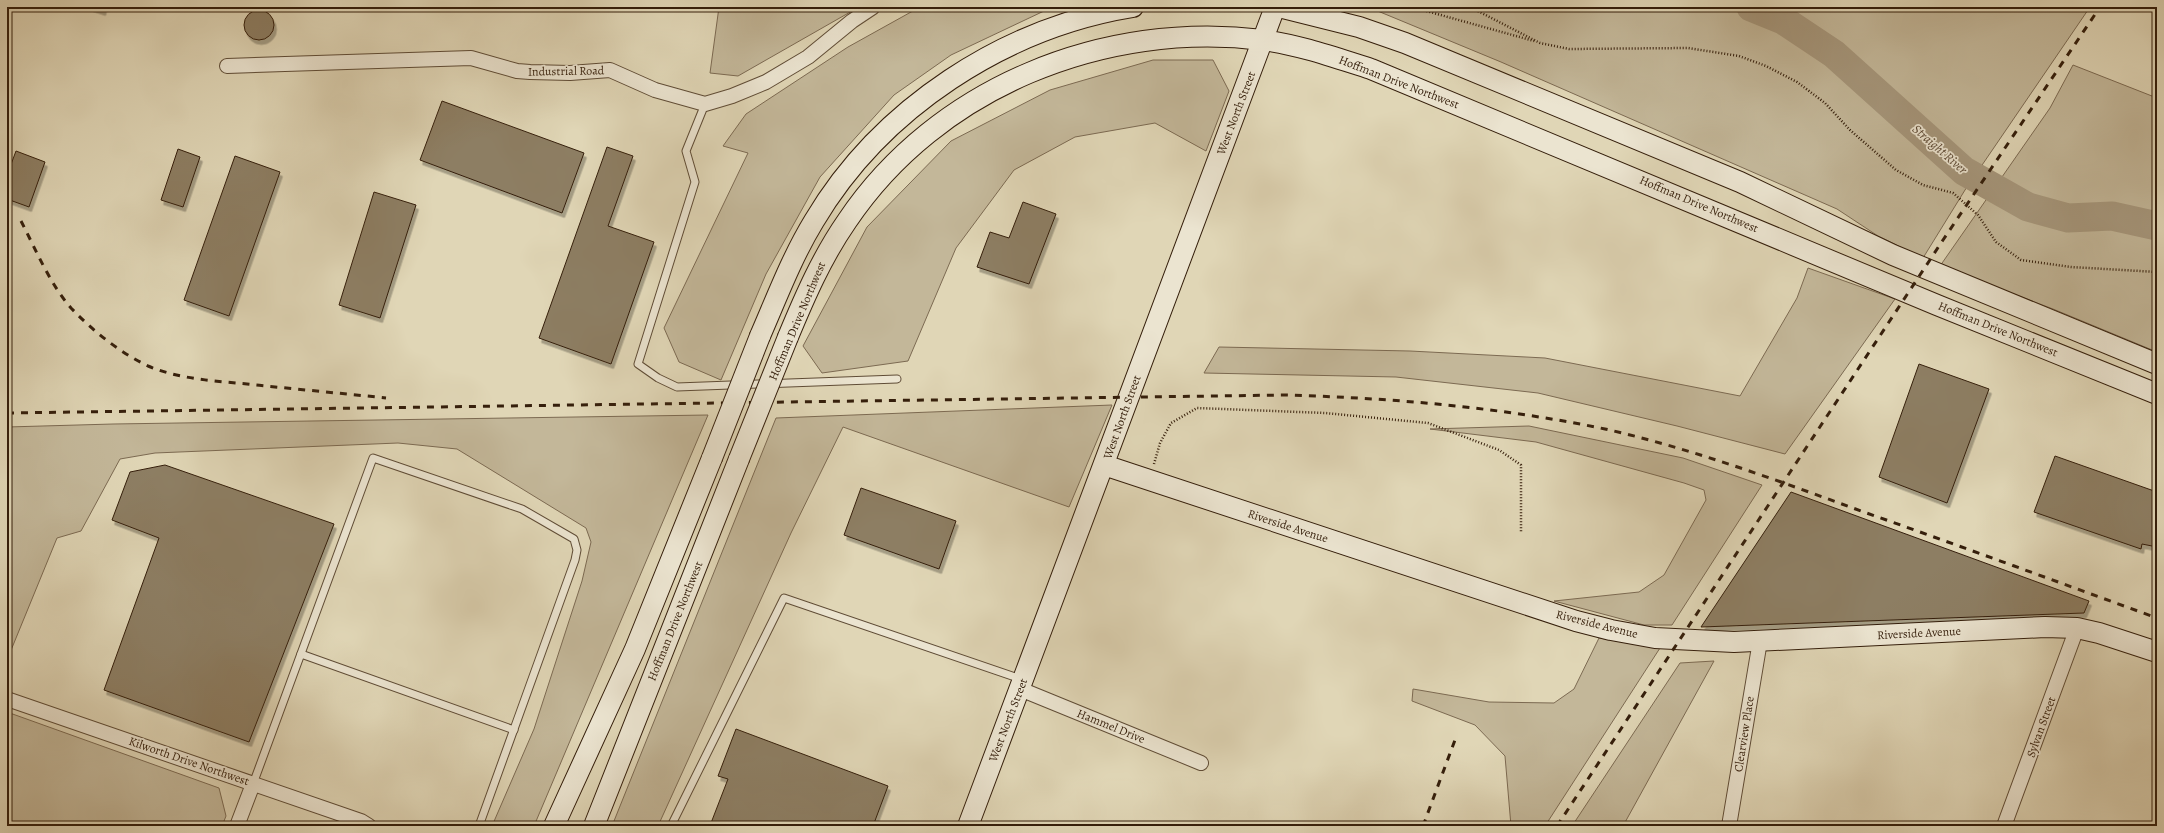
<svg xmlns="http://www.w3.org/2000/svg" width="2164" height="833" font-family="Alegreya,serif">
<defs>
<filter id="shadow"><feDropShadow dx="2.5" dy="4.5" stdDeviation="0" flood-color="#0004"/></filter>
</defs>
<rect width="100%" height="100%" fill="#e0d6b6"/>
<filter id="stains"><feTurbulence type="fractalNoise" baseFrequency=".005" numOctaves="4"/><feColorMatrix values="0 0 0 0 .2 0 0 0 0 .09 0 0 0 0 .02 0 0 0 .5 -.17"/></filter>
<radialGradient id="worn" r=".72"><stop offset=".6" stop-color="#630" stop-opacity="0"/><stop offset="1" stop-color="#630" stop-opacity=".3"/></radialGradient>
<g fill="#c3b799" stroke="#7c6a52">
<polygon points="719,7 859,7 738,76 710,73"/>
<polygon points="920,7 1062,7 1044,11 951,55 894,95 820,177 766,274 721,380 679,362 664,328 748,153 723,146 746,114 848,47"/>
<polygon points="1368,7 2090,7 1965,190 1923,258 1878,236 1837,209 1501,62"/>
<polygon points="1153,60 1213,60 1229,91 1206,151 1155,123 1075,137 1014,170 956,248 908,361 822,373 803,346 867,227 951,141 1050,90"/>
<polygon points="2073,65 2157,98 2157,352 2053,309 1940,266 2050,108"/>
<polygon points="1808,268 1895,299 1785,454 1677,426 1538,393 1396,377 1204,373 1219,347 1410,351 1545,358 1740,396 1797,298"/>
<polygon points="1112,405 1069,507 843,427 791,533 658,826 612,826 776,418"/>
<polygon points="708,415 534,826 492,826 534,729 582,581 591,542 586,528 457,449 398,443 155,453 120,459 81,531 57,538 7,660 7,427 113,424"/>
<polygon points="1529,426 1683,458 1762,485 1672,625 1644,625 1554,601 1639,592 1664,575 1706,500 1704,490 1684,483 1536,442 1430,429"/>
<polygon points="1599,638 1660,648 1545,826 1511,826 1505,756 1475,725 1412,701 1413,689 1489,702 1554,703 1574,689"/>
<polygon points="1714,661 1623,826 1572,826 1680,663"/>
<polygon points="7,712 219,788 226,816 222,826 7,826"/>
</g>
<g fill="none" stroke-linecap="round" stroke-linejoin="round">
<polyline stroke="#a6977c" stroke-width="29" points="1751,7 1783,20 1834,54 1964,171 2028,207 2068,218 2112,216 2157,226"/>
</g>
<g fill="#8d7e64" stroke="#341e0b" filter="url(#shadow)">
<polygon points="91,7 104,7 103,11"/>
<circle cx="259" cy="25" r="15"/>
<polygon points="442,101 584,153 562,213 420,160"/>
<polygon points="607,147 633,156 608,226 654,242 611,364 539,338"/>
<polygon points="178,149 200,157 183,207 161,200"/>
<polygon points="16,151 45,162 29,207 7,199 7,175"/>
<polygon points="235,156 280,172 229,316 184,300"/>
<polygon points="374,192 416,205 380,318 339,305"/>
<polygon points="1023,202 1056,214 1029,284 977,267 990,232 1009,238"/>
<polygon points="1919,364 1989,389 1947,503 1879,477"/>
<polygon points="2055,456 2157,492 2157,547 2142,544 2141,549 2034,512"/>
<polygon points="165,465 334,524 249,742 104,690 159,538 112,520 130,472"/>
<polygon points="861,488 956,521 939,569 844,535"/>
<polygon points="1791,492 2089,601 2084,613 1701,627"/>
<polygon points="736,729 888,786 873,826 718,826 711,823 728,779 718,776"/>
</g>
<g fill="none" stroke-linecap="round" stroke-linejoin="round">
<g stroke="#5f4c36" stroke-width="9">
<g id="lane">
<polyline points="705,104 686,151 695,182 638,364 658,378 677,387 897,379"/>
<polyline points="301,654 514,730"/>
<polyline points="253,784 373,458 522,509 574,539 577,550 575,560 479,826"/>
<polyline points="671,826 784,598 1021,679"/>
</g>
</g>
<g stroke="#5f4c36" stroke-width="16">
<g id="street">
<polyline points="227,66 471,58 517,71 530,72 570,73 610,70 655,90 705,104 732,96 766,82 808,57 852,21 873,7"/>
<polyline points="1020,689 1201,763"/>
<polyline points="7,699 361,821 369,826"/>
<polyline points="237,826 253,784"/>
<polyline points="1729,826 1760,641"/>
<polyline points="2004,826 2077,628"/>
</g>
</g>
<g stroke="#341e0b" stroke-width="22">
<g id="secondary">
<polyline points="1279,7 1359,27 1405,43 1740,182 1893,255 2157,364"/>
<path d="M760 336C777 297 792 257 814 221 881 108 1004 28 1133 7"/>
<path d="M788 337C805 296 822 257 847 221 937 87 1105 20 1263 40 1300 45 1336 58 1371 69L1937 305 2157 394"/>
<polyline points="1104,465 1576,621 1611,630 1655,638 1734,642 2045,627 2077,628 2099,633 2157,652"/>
<polyline points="554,826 635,649 712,458"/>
<polyline points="594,826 739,459"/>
<polyline points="968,826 1275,7"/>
</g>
</g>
<g stroke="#341e0b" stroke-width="2.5" stroke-dasharray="1 2" stroke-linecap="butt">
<polyline points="1412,7 1534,41"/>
<polyline points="1470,7 1540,43 1569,49 1688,48 1739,56 1766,66 1797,82 1825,103 1850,130 1896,170 1923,185 1953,193 1978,215 1996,242 2021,260 2071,267 2157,272"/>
<polyline points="1154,464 1160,443 1171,423 1197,408 1325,413 1428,423 1499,450 1521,465 1521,533"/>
</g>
<use href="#lane" stroke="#ebe4d0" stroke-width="7"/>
<use href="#street" stroke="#ebe4d0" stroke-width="14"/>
<use href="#secondary" stroke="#ebe4d0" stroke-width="20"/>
<g stroke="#341e0b" stroke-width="3" stroke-dasharray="7 7" stroke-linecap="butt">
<path d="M21 221C36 250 50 284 71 308 93 331 119 352 148 366 179 379 214 381 247 384 293 389 339 393 386 398"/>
<path d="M7 413 1284 395C1392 398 1499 407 1605 429 1690 448 1779 481 1861 511 1960 546 2058 582 2157 618"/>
<polyline points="1423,826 1455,740"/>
<polyline points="1557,826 1943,240 2100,7"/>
</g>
<g stroke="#341e0b" stroke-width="22" stroke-linecap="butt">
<g id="secondary-bridge">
<polyline points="712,458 760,336"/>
<polyline points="739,459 788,337"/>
</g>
</g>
<use href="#secondary-bridge" stroke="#ebe4d0" stroke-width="20"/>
</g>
<g text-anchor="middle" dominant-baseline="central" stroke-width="3.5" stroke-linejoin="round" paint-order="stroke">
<g font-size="12" fill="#341e0b" stroke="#ebe4d0">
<text transform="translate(566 71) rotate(-1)">Industrial Road</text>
<text transform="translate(1399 82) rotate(21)">Hoffman Drive Northwest</text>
<text transform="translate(1236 113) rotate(-69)">West North Street</text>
<text transform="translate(1699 204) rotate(23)">Hoffman Drive Northwest</text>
<text transform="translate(797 321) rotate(-67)">Hoffman Drive Northwest</text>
<text transform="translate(1998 329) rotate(22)">Hoffman Drive Northwest</text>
<text transform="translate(1122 417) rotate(-70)">West North Street</text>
<text transform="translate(1288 526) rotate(18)">Riverside Avenue</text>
<text transform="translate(675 621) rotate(-68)">Hoffman Drive Northwest</text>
<text transform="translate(1597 624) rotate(14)">Riverside Avenue</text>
<text transform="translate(1919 633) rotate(-3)">Riverside Avenue</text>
<text transform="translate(1008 720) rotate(-69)">West North Street</text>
<text transform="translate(1111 726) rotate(22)">Hammel Drive</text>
<text transform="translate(2041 727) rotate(-70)">Sylvan Street</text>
<text transform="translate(1744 734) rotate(-81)">Clearview Place</text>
<text transform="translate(189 761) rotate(19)">Kilworth Drive Northwest</text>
</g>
<g font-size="13" font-style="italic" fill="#5c4833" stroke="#ebe4d0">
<text transform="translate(1940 149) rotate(41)">Straight River</text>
</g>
</g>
<rect width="2164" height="833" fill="none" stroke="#e0d6b6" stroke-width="24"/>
<rect x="8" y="8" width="2148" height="817" fill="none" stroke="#341e0b" stroke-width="2"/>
<rect x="12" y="12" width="2140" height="809" fill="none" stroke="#341e0b"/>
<rect width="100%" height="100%" filter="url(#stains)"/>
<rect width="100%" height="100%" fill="url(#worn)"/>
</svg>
